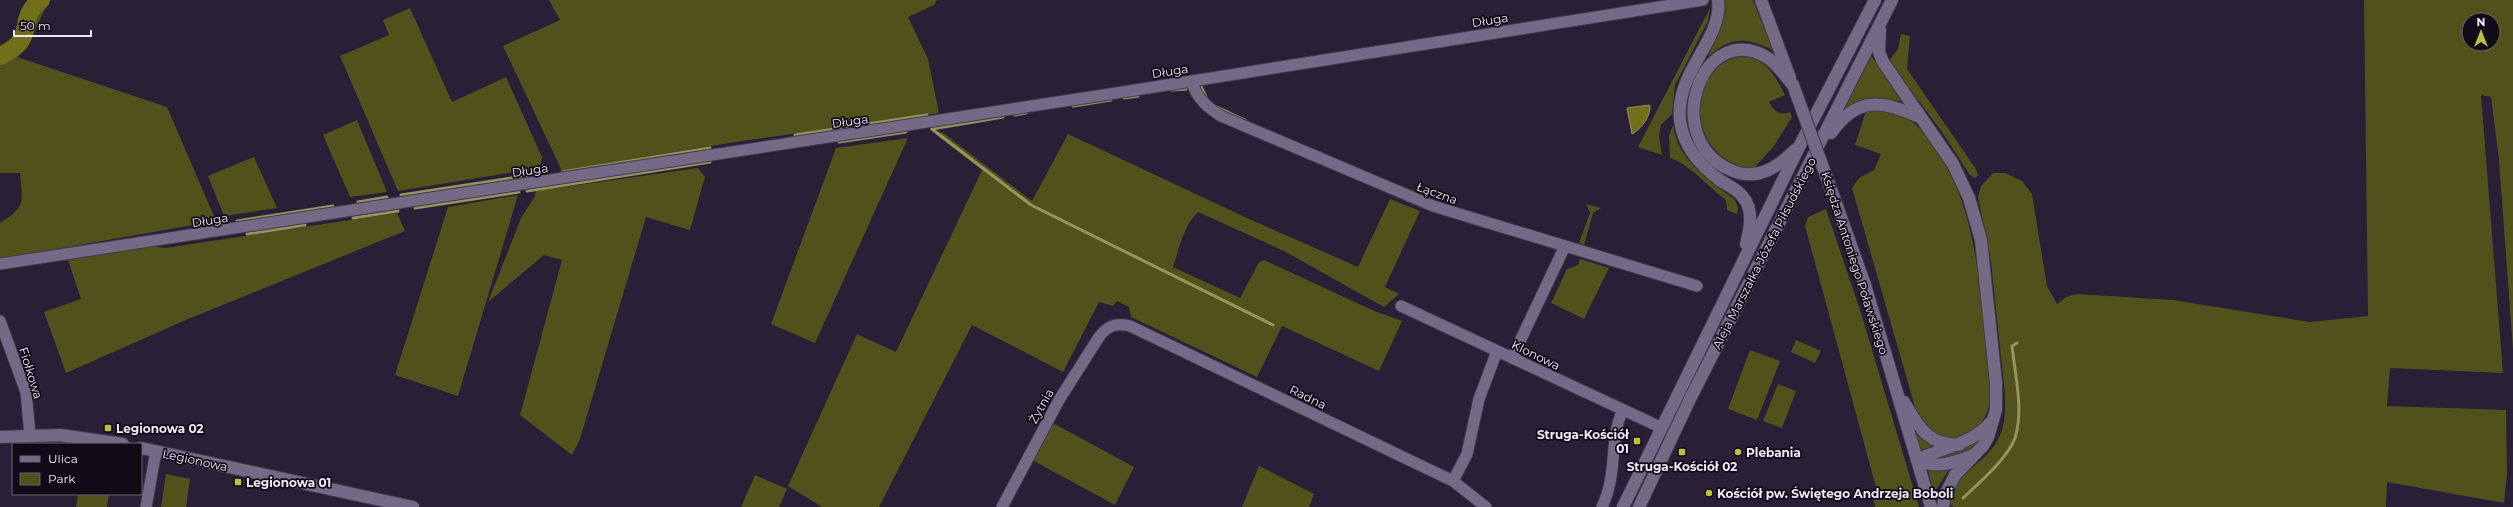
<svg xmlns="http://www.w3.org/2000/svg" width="2513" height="507" font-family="Montserrat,sans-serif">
<rect width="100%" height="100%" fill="#291f36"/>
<g fill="#51511b" fill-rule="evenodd">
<path d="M33 0H49L31 39 17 57 167 107 216 221 0 259V223C27 206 22 202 20 173H0V50L7 47 22 28 17 20 23 7Z"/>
<polygon points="549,0 937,0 934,5 908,17 928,59 939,113 735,142 562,171 503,46 560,20"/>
<path d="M1723 0H1753L1773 50C1746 38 1733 36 1710 55L1704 53Z"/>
<path d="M2364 0H2513V350L2499 160 2491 97 2481 95 2503 373 2390 368 2387 406 2506 410 2507 474 2504 503 2387 482 2386 507H1954L1949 504C1954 472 1985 465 1998 439 2006 425 2005 409 2005 394L1991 262 1978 197 1981 186 1993 173H2005L2022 181 2032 194 2047 286 2057 304 2066 297 2077 294 2173 300 2310 322 2368 316ZM2469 20H2493V44H2469Z"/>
<polygon points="410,8 452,102 506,77 542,157 540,168 398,191 340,56 389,35 383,20"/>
<polygon points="1710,8 1708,21 1675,85 1672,114 1661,125 1659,136 1662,155 1638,147"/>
<polygon points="1901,34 1910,36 1907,69 1976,169 1978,175 1975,178 1970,175 1942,132 1889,61 1898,49"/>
<polygon points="1871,55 1901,101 1873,99 1845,108"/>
<path d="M1737 57C1764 55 1774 73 1785 95L1769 102C1775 112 1779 116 1790 112L1792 117 1774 146 1754 168C1692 167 1679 73 1737 57Z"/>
<path d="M1885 108C1892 112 1900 114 1907 118 1920 126 1930 140 1938 152 1972 204 1978 266 1984 326 1986 351 1993 381 1989 405 1984 433 1954 448 1929 431 1924 428 1921 419 1917 414L1852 188 1859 178 1874 170 1881 154 1855 145 1866 111Z"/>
<polygon points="357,120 387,192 350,197 323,135"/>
<path d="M1673 125C1678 161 1708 179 1735 200L1738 208 1737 214 1727 210 1726 200C1707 186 1691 165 1670 158L1669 136Z"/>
<path d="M942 132 1032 201 1068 134 1247 218 1358 267 1390 199 1420 211 1385 287 1399 294 1384 307 1284 251 1198 212C1183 227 1180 246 1173 267L1240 298 1259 262 1264 260 1372 310 1402 321 1379 371 1282 326 1257 377 1131 317 1129 307 1117 301 1113 306 1099 302 1063 372 972 325 879 507H822L788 486 857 334 896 352 982 170 935 134Z"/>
<polygon points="908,138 815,343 771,324 836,148"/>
<polygon points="254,157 277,208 224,216 208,176"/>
<polygon points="698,168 705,177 690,230 646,217 580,439 572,455 520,415 562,260 544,255 488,302 521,218 535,196 536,191"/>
<polygon points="518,195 458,396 395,375 448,207"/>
<polygon points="1586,204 1601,208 1593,213 1584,245 1579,243 1590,213"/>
<polygon points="1826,209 1861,313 1919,507 1875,507 1872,493 1877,491 1805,226 1808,217"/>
<polygon points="397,213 405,231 188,319 66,373 44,312 81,299 68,260 150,246 166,248 198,243"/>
<polygon points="1580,259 1609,268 1584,319 1551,303 1567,269 1578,265"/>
<polygon points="1796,340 1821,351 1815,363 1791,352"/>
<polygon points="1750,350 1780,361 1757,420 1728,409"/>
<polygon points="1778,384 1796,391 1782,428 1763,421"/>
<polygon points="1051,422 1134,467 1115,505 1032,460"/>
<polygon points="1914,429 1937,447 1921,450"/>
<polygon points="1980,440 1967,453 1938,461 1930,458"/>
<polygon points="1259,466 1314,494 1309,507 1242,507"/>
<polygon points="1950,468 1934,493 1928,470"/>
<polygon points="166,474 190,479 186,507 161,507"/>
<polygon points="755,475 787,489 779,507 741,507"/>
<polygon points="78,494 109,494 107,507 76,507"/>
</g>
<path fill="#706f1a" stroke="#96935d" d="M1650 105C1651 116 1641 129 1632 134L1627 108Z"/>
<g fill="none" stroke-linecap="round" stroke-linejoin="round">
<g stroke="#96935d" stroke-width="3">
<polyline points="1201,86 1206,97"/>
<polyline points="1171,90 1186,89"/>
<polyline points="1124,98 1138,96"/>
<polyline points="1073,106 1111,100"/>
<polyline points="1217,107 1245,120"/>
<polyline points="1015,115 1026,113"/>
<polyline points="932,129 1031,205 1273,325"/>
<polyline points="932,129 1003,117"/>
<polyline points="795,135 927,115"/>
<polyline points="839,142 906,132"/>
<polyline points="562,172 710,148"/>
<polyline points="527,191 710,162"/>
<polyline points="401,195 538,174"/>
<polyline points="358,202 387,197"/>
<polyline points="415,208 519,192"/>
<polyline points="353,218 398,211"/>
<polyline points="237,221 333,206"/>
<polyline points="247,234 305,225"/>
<path d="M1963 498C1979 483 2007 459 2015 438 2024 410 2015 375 2012 346L2017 343"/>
</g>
<path stroke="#706f1a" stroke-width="18" d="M0 56C40 38 14 20 41 0"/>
<g stroke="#42394d" stroke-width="13">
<g id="street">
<path d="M1192 81C1196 98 1207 107 1221 116L1433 206 1697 286"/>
<polyline points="0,264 1110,94 1703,0"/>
<polyline points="1401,306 1660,427"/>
<polyline points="0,321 26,392 30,435"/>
<polyline points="1512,358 1565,246"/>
<polyline points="1453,481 1467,454 1479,399 1497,351"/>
<polyline points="146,507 156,451"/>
<path d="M1002 507 1059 400 1099 337C1108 325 1116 323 1130 326L1453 481 1486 507"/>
<path d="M1602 507C1618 473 1609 443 1622 411"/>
</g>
</g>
<g stroke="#42394d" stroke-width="14">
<g id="secondary">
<path d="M1718 0C1723 40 1675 71 1680 120 1683 146 1700 166 1721 181 1728 185 1738 190 1743 197 1754 210 1750 229 1746 244"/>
<polyline points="1761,0 1790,78"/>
<polyline points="1880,30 1879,52 1883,62 1953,164 1969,198 1981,240 1996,383 1996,410 1988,437 1983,446 1955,475 1945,495 1943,507"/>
<path d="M1793 85C1785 76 1777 64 1768 58 1702 17 1658 141 1733 171 1758 181 1778 167 1795 150"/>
<path d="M1831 133C1857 96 1882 100 1919 117"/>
<polyline points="1836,203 1865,285 1931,507"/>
<path d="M1904 402C1919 427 1926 444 1959 445"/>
<polyline points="0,437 60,435 123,444"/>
<polyline points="141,448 413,507"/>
<path d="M1917 460C1943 447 1971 445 1991 422"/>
<path d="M1917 460C1937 469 1952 463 1971 456"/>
<polyline points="1623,507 1802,141 1875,0"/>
<polyline points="1639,507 1690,399 1892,0"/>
</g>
</g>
<use href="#street" stroke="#756a86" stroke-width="11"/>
<use href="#secondary" stroke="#756a86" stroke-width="12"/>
<g stroke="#42394d" stroke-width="14" stroke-linecap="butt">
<polyline id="secondary-bridge" points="1793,85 1836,203"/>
</g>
<use href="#secondary-bridge" stroke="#756a86" stroke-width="12"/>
</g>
<g fill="#bfbe41" stroke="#100b16" stroke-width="1.5">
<rect x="104" y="424" width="8" height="8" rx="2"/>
<rect x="1633" y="437" width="8" height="8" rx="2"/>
<rect x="1678" y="448" width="8" height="8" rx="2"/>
<circle cx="1738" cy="452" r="4"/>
<rect x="234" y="478" width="8" height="8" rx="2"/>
<circle cx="1709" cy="493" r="4"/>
</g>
<g text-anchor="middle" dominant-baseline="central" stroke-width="3.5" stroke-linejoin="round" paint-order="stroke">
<g font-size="12" fill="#eee8f8" stroke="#100b16">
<text transform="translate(1490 20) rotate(-9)">Długa</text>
<text transform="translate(1170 71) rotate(-9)">Długa</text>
<text transform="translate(850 121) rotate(-8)">Długa</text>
<text transform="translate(530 170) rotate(-8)">Długa</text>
<text transform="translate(1437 193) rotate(20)">Łączna</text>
<text transform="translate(210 220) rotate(-9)">Długa</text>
<text transform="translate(1764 253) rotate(-63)">Aleja Marszałka Józefa Piłsudskiego</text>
<text transform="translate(1855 263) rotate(72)">Księdza Antoniego Poławskiego</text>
<text transform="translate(1536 355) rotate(26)">Klonowa</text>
<text transform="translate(31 373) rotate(73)">Fiołkowa</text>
<text transform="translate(1308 397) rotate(26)">Radna</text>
<text transform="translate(1041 406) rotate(-61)">Żytnia</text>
<text transform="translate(195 460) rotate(12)">Legionowa</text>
</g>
<g font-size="12" font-weight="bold" fill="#eee8f8" stroke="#100b16" text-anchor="start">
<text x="116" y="428">Legionowa 02</text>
<text x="1629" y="434" text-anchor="end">Struga-Kościół<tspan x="1629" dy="14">01</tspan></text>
<text x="1746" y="452">Plebania</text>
<text x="1682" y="466" text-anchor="middle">Struga-Kościół 02</text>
<text x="246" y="482">Legionowa 01</text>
<text x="1717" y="493">Kościół pw. Świętego Andrzeja Boboli</text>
</g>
</g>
<rect x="12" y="443" width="130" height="52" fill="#100b16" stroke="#696370"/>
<rect x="20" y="456" width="20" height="6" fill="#756a86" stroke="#696370"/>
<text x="48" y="463" font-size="12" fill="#eee8f8">Ulica</text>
<rect x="20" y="473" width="20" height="12" fill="#51511b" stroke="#696370"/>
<text x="48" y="483" font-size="12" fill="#eee8f8">Park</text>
<g transform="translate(2481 32)"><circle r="19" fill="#100b16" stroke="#696370"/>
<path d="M0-3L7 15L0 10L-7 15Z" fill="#bfbe41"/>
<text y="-6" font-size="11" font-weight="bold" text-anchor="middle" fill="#eee8f8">N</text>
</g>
<path d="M14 30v6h77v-6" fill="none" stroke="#eee8f8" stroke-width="2"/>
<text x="20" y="30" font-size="12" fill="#eee8f8" stroke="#100b16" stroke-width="3" paint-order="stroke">50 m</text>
</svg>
